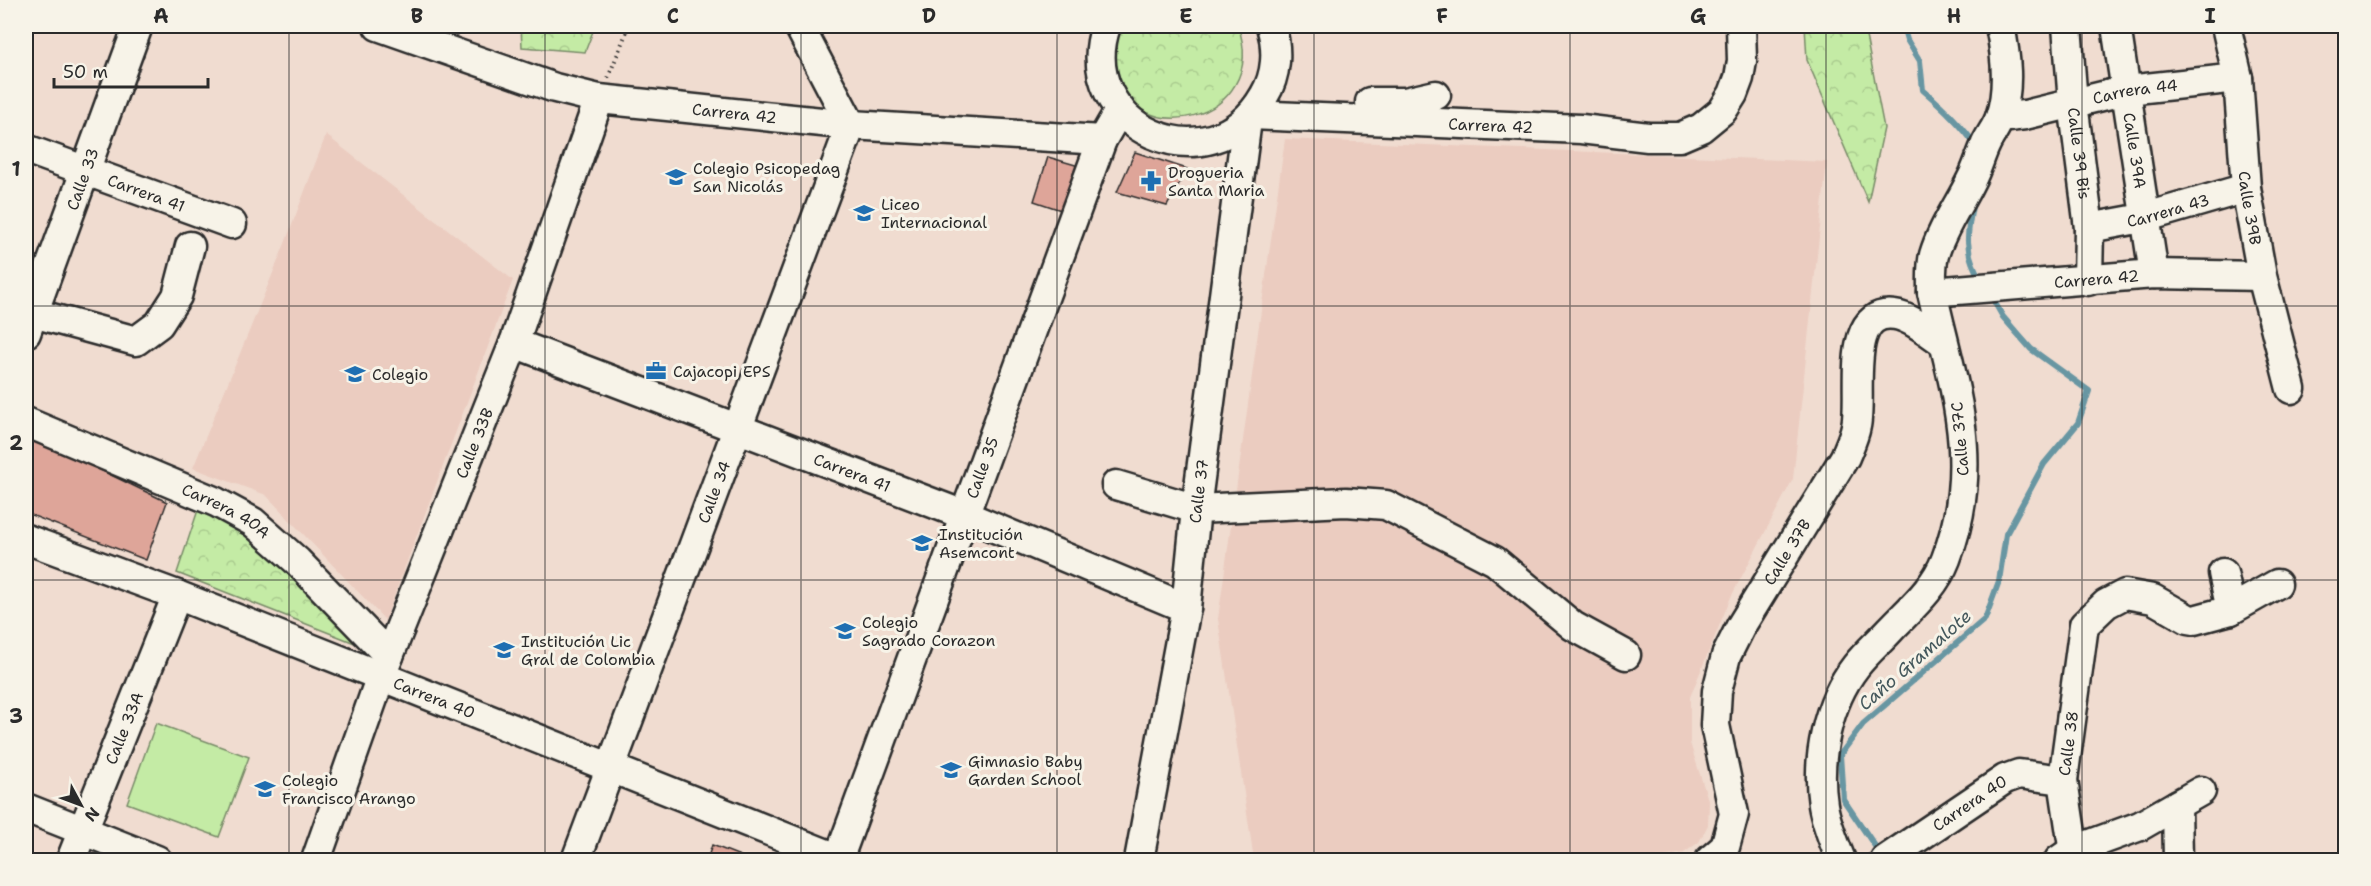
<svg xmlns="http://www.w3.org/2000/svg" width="2371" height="886" font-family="'Shantell Sans',sans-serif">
<defs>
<pattern id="forest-crowns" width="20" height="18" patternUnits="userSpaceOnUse" patternTransform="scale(1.5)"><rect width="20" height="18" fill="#c4eba5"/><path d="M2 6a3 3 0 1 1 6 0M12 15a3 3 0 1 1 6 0" fill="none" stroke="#a9ca8e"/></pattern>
</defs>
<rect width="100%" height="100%" fill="#f0dcd0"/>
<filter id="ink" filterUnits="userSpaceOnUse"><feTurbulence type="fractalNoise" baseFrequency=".0167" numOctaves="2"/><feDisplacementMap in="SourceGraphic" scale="12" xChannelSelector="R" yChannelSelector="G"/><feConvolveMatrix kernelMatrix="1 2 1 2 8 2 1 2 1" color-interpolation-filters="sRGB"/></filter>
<g filter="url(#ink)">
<g fill="#ebccc0">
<polygon points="326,135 513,280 385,620 266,495 193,468 284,246"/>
<polygon points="1285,139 1827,162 1793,479 1731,597 1690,697 1690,743 1709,803 1708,825 1699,842 1684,853 1646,860 1254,860 1218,619"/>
</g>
<polygon fill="#c4eba5" stroke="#788b68" stroke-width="1.5" points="156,723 249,757 219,837 127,803"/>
<g fill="url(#forest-crowns)" stroke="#788b68" stroke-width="1.5">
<polygon points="521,26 595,26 585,52 522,47"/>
<path d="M1115 26H1238C1272 121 1128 158 1110 62 1108 51 1113 36 1115 26Z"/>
<polygon points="1805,26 1864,26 1884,128 1868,202 1807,60"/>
<polygon points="198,510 259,536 375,651 177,573"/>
</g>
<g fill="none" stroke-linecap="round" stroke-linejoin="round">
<g stroke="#6896a2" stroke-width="6">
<path d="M1903 26 1907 40 1920 61 1923 90C1943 107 1961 124 1976 146"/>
<path d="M1973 201C1967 232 1963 252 1981 280"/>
<polyline points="1881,855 1843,799 1840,755 1863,724 1985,619 1999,581 2006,534 2044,464 2078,423 2089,391 2031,349 2003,317 1991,296"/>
</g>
</g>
<g fill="#dea599" stroke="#2b2b2b" stroke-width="1.5">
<polygon points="1135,152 1187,169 1167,206 1117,192"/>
<polygon points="1048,157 1079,166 1064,211 1034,201"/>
<polygon points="28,435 167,502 146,560 26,513 26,443"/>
<polygon points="712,845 748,859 747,860 707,860"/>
</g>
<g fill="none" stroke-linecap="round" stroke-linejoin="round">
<g stroke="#2b2b2b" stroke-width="33">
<g id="minor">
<path id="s1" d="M378 26 555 88 599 99 851 125 1102 140"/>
<path d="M1106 26C1072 126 1210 190 1264 96 1277 75 1278 49 1271 26"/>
<path id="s2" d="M2067 26 2073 103 2089 228 2088 281"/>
<path id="s3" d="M2116 26 2154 274"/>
<path id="s4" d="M2226 26 2238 78 2246 188 2262 276 2291 389"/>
<polyline points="1370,102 1405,102 1436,95"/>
<path id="s5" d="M1251 115 1581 129 1648 137H1680L1701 128 1723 110 1733 94 1739 78 1742 61 1741 26"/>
<path id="s6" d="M2000 118 2025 115 2127 90 2238 78"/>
<path id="s7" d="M26 149 232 224"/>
<path id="s8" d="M2089 228 2143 218 2246 188"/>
<path id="s9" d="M1932 292 2154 274 2262 276"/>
<polyline points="33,313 136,341 159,324 177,296 190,246"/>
<path id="s10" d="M26 333 138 26"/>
<path id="s11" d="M514 343 964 515 1186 608"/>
<path id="s12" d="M26 422 216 502 253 522 297 561 389 656"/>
<polyline points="1116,485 1196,509 1346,502 1386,505 1495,561 1573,626 1626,655"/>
<path id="s13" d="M26 539 177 595 842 860"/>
<polyline points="2223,573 2231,610"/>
<polyline points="2177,805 2178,860"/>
<polyline points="26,808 157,860"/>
<path id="s14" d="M71 860 177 595"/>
<path id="s15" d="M316 860 381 676 514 343 599 99"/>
<path id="s16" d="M576 860 851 125 799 26"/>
<path id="s17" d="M838 860 1102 140 1120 109"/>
<path id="s18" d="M1139 860 1186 608 1196 509 1247 120"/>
<path id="s19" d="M1710 860 1725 847 1734 814 1715 725 1717 691 1726 656 1741 626 1845 457C1849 447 1854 437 1856 426 1863 396 1843 308 1895 315 1911 317 1929 333 1943 342"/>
<path d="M1841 860C1834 842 1826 824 1823 805 1816 759 1827 703 1856 666 1866 653 1879 642 1890 630 1911 608 1935 588 1946 559 1983 462 1953 386 1932 292 1932 280 1931 266 1934 255 1942 228 1959 205 1971 180 1977 169 1980 157 1985 146 1989 136 1997 127 2000 117 2010 88 2006 55 2000 26"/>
<path id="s20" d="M1885 860 2005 779 2019 774 2063 780"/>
<polyline points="2059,860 2072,851 2140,826 2201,791"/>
<path id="s21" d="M2075 860 2063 780 2084 625 2106 604 2125 594 2153 599 2188 619 2194 620 2231 610 2277 584"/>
</g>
</g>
<polyline stroke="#2b2b2b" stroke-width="4" stroke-dasharray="1.5 4.5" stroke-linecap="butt" points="608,78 629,26"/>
<use href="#minor" stroke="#f7f3e8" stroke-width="28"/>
</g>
</g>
<path fill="none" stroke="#2b2b2b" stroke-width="1.5" stroke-opacity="0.55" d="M289 26V860M545 26V860M801 26V860M1057 26V860M1314 26V860M1570 26V860M1826 26V860M2082 26V860M26 306H2346M26 580H2346"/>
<defs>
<g id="school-bare" transform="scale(1.62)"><path d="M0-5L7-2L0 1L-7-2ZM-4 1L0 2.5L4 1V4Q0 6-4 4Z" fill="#1f6fb2" stroke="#f7f3e8" stroke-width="2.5" paint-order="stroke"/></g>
<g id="pharmacy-bare" transform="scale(1.62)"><path d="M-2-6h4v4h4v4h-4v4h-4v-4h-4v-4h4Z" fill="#1f6fb2" stroke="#f7f3e8" stroke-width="2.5" paint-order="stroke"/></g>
<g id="office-bare" transform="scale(1.62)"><path d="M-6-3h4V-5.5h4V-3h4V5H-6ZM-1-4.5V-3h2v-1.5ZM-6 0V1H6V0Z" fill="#1f6fb2" stroke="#f7f3e8" stroke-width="2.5" paint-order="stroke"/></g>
</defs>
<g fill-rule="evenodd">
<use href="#school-bare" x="676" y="177"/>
<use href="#pharmacy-bare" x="1151" y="181"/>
<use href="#school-bare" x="864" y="213"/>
<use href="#office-bare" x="656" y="371"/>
<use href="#school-bare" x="355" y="374"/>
<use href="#school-bare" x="922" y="543"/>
<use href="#school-bare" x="845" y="631"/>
<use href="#school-bare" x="504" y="650"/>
<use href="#school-bare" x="951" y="770"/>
<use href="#school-bare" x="265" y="789"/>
</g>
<g text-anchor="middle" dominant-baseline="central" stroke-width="6" stroke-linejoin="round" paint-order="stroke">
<g font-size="16" fill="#2b2b2b" stroke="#f7f3e8">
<text stroke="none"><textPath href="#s6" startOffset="138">Carrera 44</textPath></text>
<text stroke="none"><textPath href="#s1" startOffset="369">Carrera 42</textPath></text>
<text stroke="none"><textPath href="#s5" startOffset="240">Carrera 42</textPath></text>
<text stroke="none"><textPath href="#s3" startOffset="126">Calle 39A</textPath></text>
<text stroke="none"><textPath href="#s2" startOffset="128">Calle 39 Bis</textPath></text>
<text stroke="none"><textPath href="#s10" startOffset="164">Calle 33</textPath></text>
<text stroke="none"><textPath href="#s7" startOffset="128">Carrera 41</textPath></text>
<text stroke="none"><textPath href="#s4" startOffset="184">Calle 39B</textPath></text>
<text stroke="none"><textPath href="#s8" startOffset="81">Carrera 43</textPath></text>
<text stroke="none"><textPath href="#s9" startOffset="165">Carrera 42</textPath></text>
<text transform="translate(1960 439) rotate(-95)">Calle 37C</text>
<text stroke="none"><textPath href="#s15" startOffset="446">Calle 33B</textPath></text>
<text stroke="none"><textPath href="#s17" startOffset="418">Calle 35</textPath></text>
<text stroke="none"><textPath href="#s11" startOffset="362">Carrera 41</textPath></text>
<text stroke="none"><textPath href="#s18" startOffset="374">Calle 37</textPath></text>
<text stroke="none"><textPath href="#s16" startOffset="393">Calle 34</textPath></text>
<text stroke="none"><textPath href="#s12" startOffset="219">Carrera 40A</textPath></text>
<text stroke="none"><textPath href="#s19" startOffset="336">Calle 37B</textPath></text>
<text stroke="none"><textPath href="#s13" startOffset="438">Carrera 40</textPath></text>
<text stroke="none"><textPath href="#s14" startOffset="142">Calle 33A</textPath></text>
<text stroke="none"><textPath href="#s21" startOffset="118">Calle 38</textPath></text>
<text stroke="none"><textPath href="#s20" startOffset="102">Carrera 40</textPath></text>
</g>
<g font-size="16" fill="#2b2b2b" stroke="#f7f3e8" text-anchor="start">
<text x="693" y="168">Colegio Psicopedag<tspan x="693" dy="18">San Nicolás</tspan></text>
<text x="1168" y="172">Drogueria<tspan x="1168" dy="18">Santa Maria</tspan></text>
<text x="881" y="204">Liceo<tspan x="881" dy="18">Internacional</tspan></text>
<text x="673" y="371">Cajacopi EPS</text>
<text x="372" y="374">Colegio</text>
<text x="939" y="534">Institución<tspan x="939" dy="18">Asemcont</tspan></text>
<text x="862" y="622">Colegio<tspan x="862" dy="18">Sagrado Corazon</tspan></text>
<text x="521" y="641">Institución Lic<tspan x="521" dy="18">Gral de Colombia</tspan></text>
<text x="968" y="761">Gimnasio Baby<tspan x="968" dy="18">Garden School</tspan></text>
<text x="282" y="780">Colegio<tspan x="282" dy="18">Francisco Arango</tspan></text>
</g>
<g font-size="18" font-style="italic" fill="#44585c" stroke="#f7f3e8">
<text transform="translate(1915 660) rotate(-41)">Caño Gramalote</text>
</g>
</g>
<rect width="2371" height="886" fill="none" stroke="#f7f3e8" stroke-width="66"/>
<g transform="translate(81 805) rotate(131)" stroke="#f7f3e8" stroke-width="4.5" paint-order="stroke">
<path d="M0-4.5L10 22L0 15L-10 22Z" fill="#2b2b2b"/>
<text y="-9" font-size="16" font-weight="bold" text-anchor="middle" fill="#2b2b2b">N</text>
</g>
<path d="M54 78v9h154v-9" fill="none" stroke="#2b2b2b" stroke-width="3"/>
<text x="63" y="78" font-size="18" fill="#2b2b2b" stroke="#f7f3e8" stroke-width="4.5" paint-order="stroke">50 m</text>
<rect x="33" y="33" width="2305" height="820" fill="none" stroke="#2b2b2b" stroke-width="2"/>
<g font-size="20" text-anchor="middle" font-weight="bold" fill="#2b2b2b">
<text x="161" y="23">A</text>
<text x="417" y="23">B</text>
<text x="673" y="23">C</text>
<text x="929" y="23">D</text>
<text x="1186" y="23">E</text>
<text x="1442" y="23">F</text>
<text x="1698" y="23">G</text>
<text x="1954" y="23">H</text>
<text x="2210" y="23">I</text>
<text x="16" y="176">1</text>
<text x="16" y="450">2</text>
<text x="16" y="723">3</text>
</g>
</svg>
